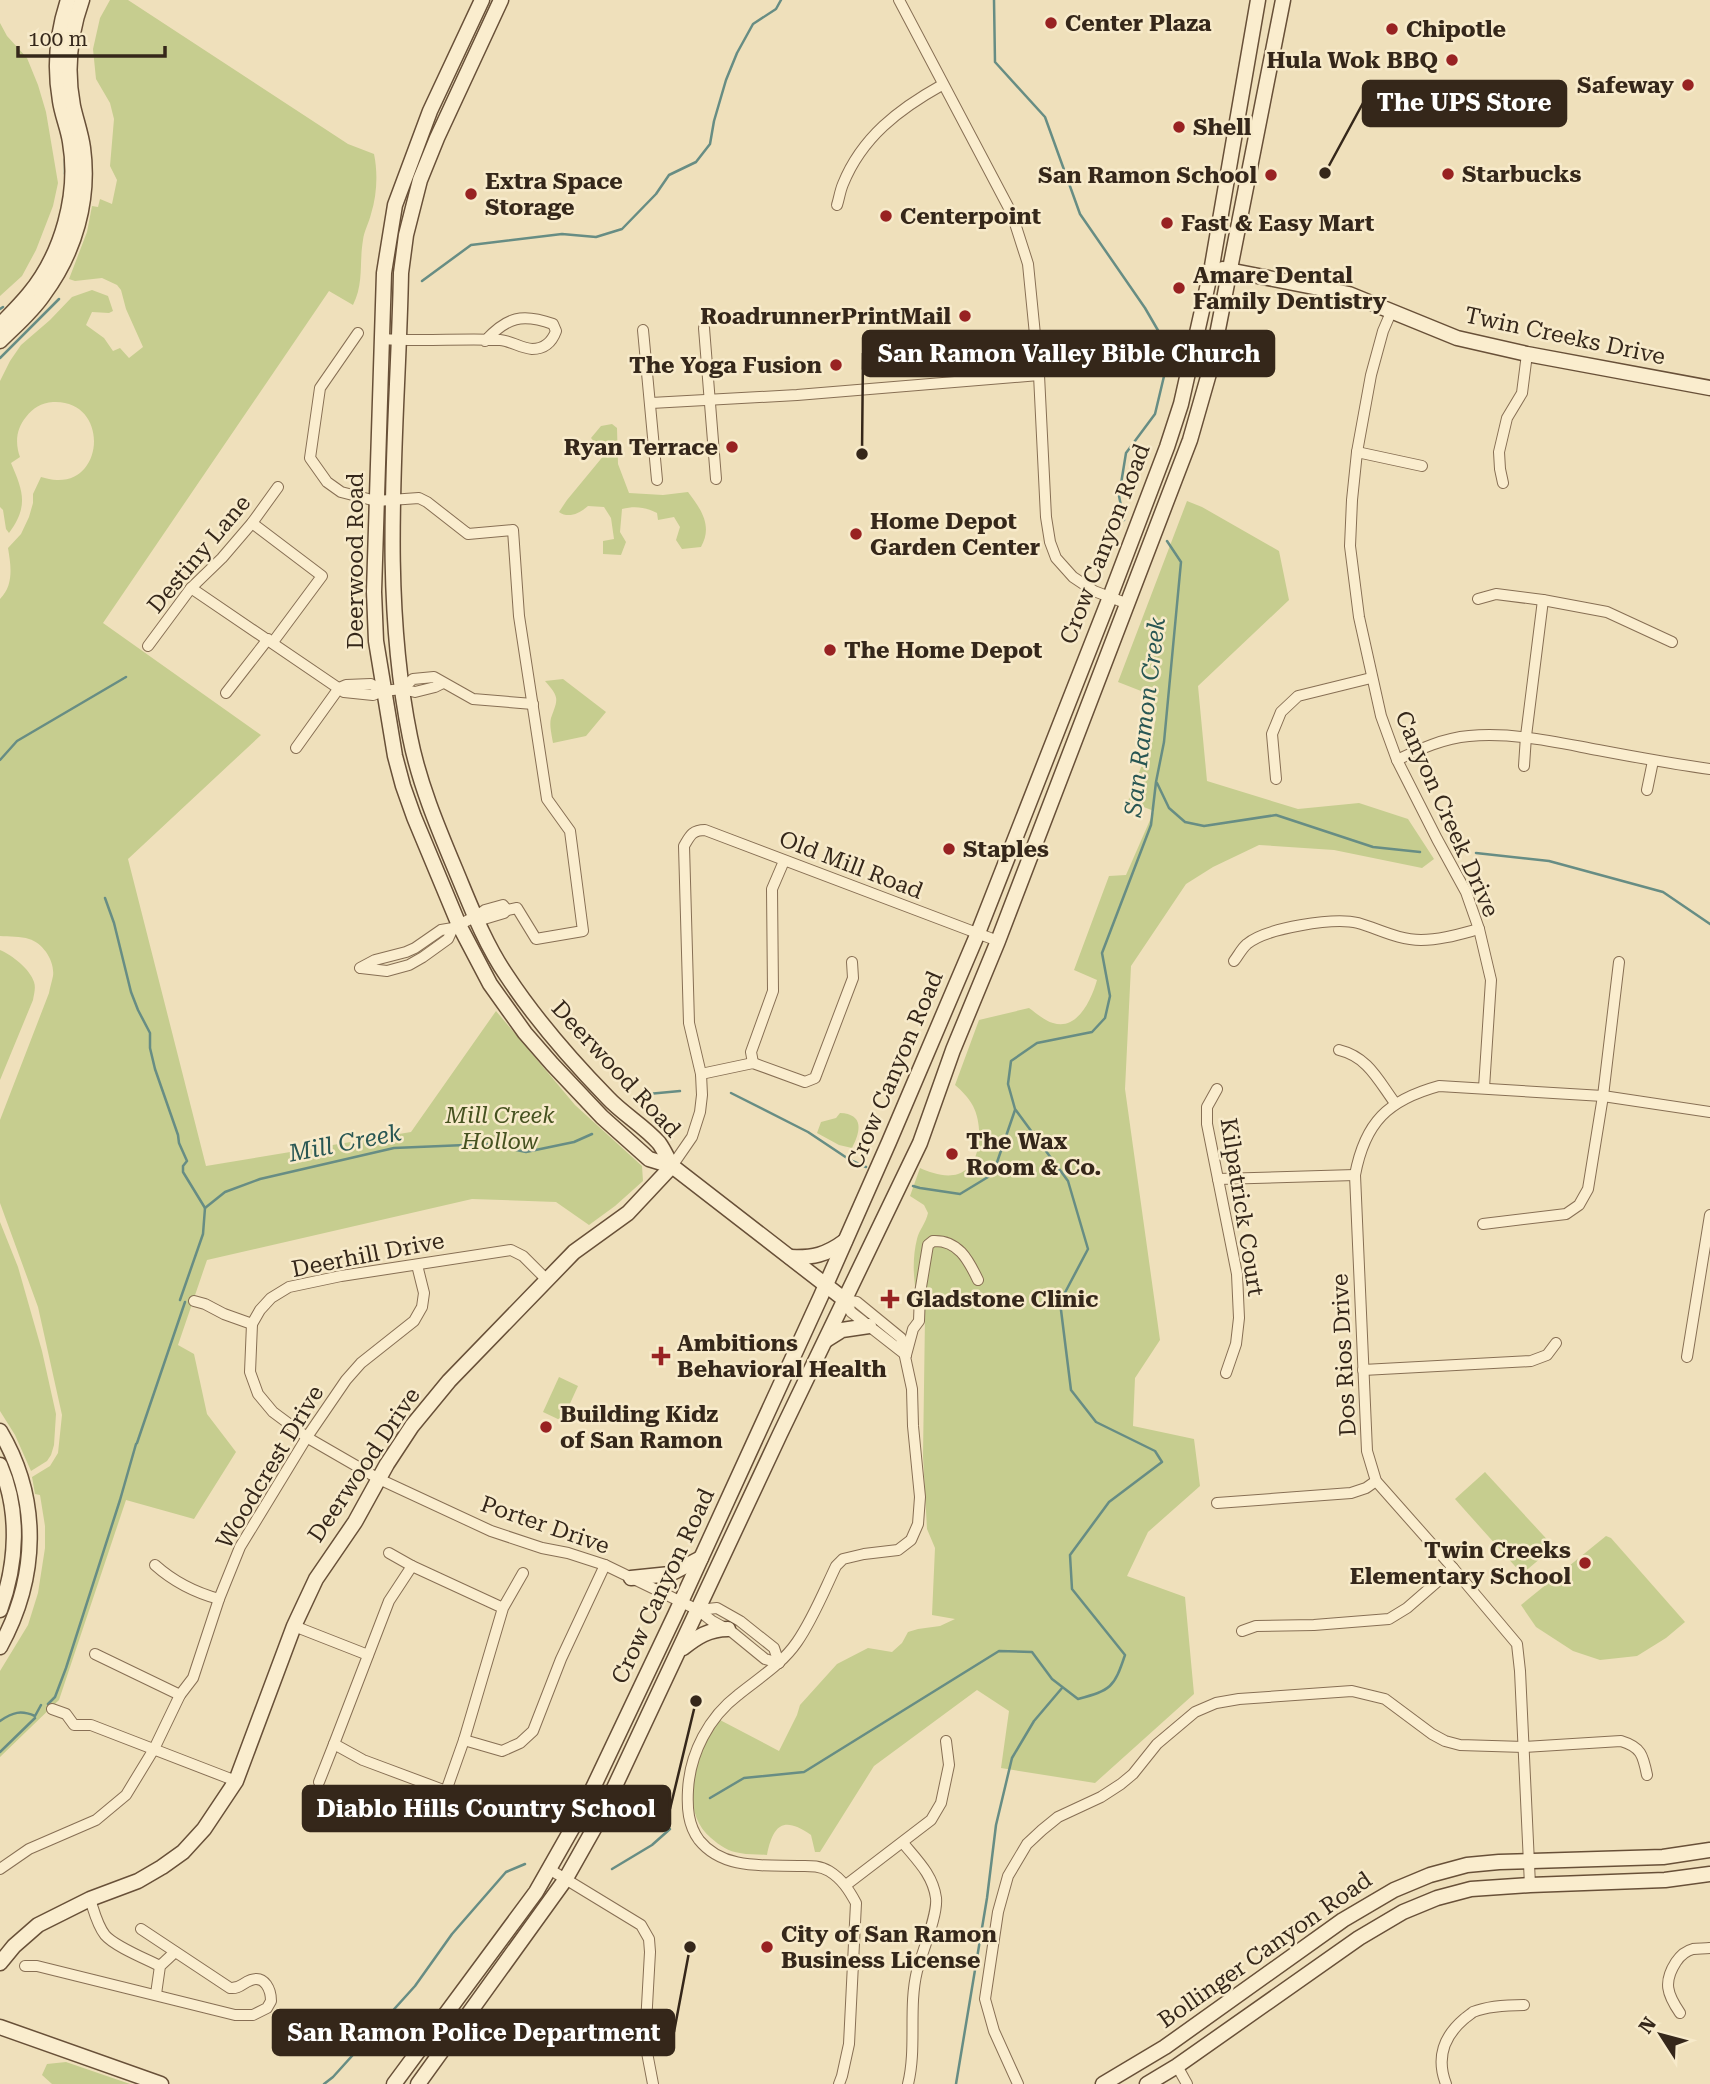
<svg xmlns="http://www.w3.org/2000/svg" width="1710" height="2084" font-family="'Roboto Serif',serif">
<rect width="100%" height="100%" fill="#efe0bb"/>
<g fill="#c6cd8f">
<path d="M110 0H128L348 144 374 154C378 173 377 195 371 214 369 223 364 231 363 240 359 264 364 283 353 305L329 291 103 623 261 735 128 859 206 1166 411 1132 496 1011 575 1105 642 1166 643 1181 615 1206 589 1225 556 1202 472 1199 207 1260 178 1345 194 1354 207 1414 236 1452 194 1519 126 1500 59 1700 0 1757V1671L28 1625 38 1593 45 1548V1526L40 1495 35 1494 32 1477 50 1466 58 1453 62 1415 38 1307 0 1203V1120L49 993C50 987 52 981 53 976 55 961 43 943 29 939 21 936 9 937 0 936V599C14 585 11 566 8 548L21 534 29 517 33 503V494L41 477C46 478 52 480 57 480 106 482 108 399 53 402 41 403 33 408 26 417 16 429 15 443 20 457L11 463C23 491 29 506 9 533L6 529 3 510 0 507V381L10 361 21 345 50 320 72 297 92 290 108 296 113 311 109 313 92 312 86 325 104 338 113 351 120 348 129 358 143 347 126 309 121 290 117 285 102 278 75 281 69 279 87 232 92 206 98 207 100 199 112 204 117 180 110 166 114 119 110 103 96 79 93 49 100 18Z"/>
<polygon points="0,23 7,36 27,58 38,85 46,112 58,183 53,206 36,250 22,276 0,296"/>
<path d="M612 424 617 428 618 464 629 493 663 495 688 492C701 509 713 526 701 547L682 549 676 540 680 527 674 517 658 520 657 513C645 507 635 506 622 509L620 532 626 542 621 555 603 554V541L614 539 611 518 604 507 588 506C580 513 569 519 559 512L567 500 605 454 591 438 601 426Z"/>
<path d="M1187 501 1202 507 1279 551 1289 600 1198 686 1207 781 1298 809 1359 803 1408 819 1434 859 1422 868 1334 850 1259 845 1213 867 1186 884 1131 966 1125 1089 1160 1340 1135 1378 1133 1426 1194 1439 1200 1486 1148 1532 1127 1576 1185 1597 1194 1694 1095 1783 1001 1768 1009 1711 977 1690 874 1766 820 1852H815L811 1835C784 1816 773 1824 767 1855 758 1854 748 1855 740 1853 729 1852 719 1845 711 1838 686 1817 690 1781 701 1753 705 1742 713 1731 720 1720L779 1751 797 1715 800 1705 837 1664 868 1648 892 1652 902 1643 908 1632 918 1629 940 1626 955 1619 932 1615 935 1548 927 1529 923 1456 925 1317C913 1296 911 1262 917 1239 919 1230 926 1223 928 1213L924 1205 910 1196 920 1168C931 1173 946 1178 958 1174 983 1166 983 1125 973 1106 968 1097 962 1091 955 1085L979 1020 1029 1008C1036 1013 1045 1021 1053 1023 1078 1031 1092 998 1097 980L1074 970 1109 876 1126 875 1154 811 1128 801 1152 739 1156 717 1152 706 1141 691 1118 682Z"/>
<path d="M563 679 606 712 586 736 553 743C552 736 549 725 551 718 558 699 560 698 545 681Z"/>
<path d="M0 950C12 955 30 969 34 982 36 988 34 994 33 1000L0 1080Z"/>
<path d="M840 1113C864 1114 861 1131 852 1148L839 1145 817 1133 821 1122 836 1118Z"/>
<polygon points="0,1222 18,1267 42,1351 56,1414 54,1445 51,1455 47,1461 31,1471 15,1435 0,1411"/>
<polygon points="559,1377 578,1386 562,1421 543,1412"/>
<polygon points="1485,1472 1554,1547 1522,1574 1455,1499"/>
<polygon points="1606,1536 1611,1538 1685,1622 1666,1638 1637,1656 1600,1660 1573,1651 1536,1627 1521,1605"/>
<polygon points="66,2062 130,2084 52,2084 42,2075 47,2064"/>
</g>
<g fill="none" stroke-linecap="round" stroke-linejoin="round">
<g stroke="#678d84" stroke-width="2.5">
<polyline points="994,0 995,62 1045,117 1080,214 1145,308 1170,351 1155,414 1126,453 1119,496 1124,520"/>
<polyline points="65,159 65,174"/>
<polyline points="422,281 471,245 562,234 596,237 622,229 656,194 669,175 696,162 710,144 714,121 726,80 737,53 753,24 776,9 781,0"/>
<polyline points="0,309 3,307"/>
<polyline points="0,358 59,299"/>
<polyline points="0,760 17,741 126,677"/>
<polyline points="1157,783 1169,808 1185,822 1204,826 1276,815 1373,847 1420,852"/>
<polyline points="1476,853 1549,861 1663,892 1710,924"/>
<polyline points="105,898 114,923 131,992 138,1010 150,1033 150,1048 155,1069 178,1135 179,1143 187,1161 183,1166 183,1172 205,1208"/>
<polyline points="731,1093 808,1132 850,1160 866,1167"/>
<polyline points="635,1099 648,1094 680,1091"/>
<polyline points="913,1186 920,1188 960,1194 993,1174 1015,1110"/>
<polyline points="180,1300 203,1234 205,1208 225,1192 260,1179 394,1148 489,1144 526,1152 574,1142 592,1134"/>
<polyline points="137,1443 185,1302"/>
<polyline points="48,1704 55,1697 66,1668 120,1500 136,1444"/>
<path d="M0 1721C13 1712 21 1710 35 1716L41 1705"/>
<polyline points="0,1752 35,1718"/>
<path d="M710 1798 744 1778 804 1772 999 1651 1032 1652 1052 1679 1078 1699C1111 1690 1114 1688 1125 1655L1072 1589 1070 1555 1109 1502 1162 1462 1155 1451 1096 1422 1071 1390 1060 1302 1088 1249 1068 1181 1015 1109 1008 1084 1011 1061 1037 1043 1092 1032 1105 1018 1110 996 1102 953 1151 825 1156 782 1164 742 1181 562 1167 541"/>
<polyline points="612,1869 652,1845 670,1829"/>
<polyline points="324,2084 333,2077 415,1986 452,1934 506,1872 525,1864"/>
<polyline points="956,2084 987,1898 996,1825 1012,1758 1034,1721 1062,1688"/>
</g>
<g stroke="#876f54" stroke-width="12">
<g id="street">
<polyline points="899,0 1012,214 1028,264 1039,375 1046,517 1050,542 1056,558 1073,577 1094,591 1128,604"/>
<path d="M837 205C839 199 840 191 843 184 862 137 899 109 942 85"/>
<polyline points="1392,310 1383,331 1371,375 1357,452 1352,500 1350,546 1359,617 1381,716 1397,760 1437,839 1466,892 1479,929 1491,980 1484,1088"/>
<polyline points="704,328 716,479"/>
<polyline points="643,330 657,480"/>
<polyline points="358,333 320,388 310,458 327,482 341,492 376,501 419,498 427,502 468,534 513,530 519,616 547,799 570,831 583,931 536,939 517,908 507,910 504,913 484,919 478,915"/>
<path d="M383 339C422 342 461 338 500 340 511 341 521 348 532 349 545 349 552 342 556 331L553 324C522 313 507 317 485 341"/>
<polyline points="651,403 797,395 1039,375"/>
<polyline points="1357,452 1422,466"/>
<polyline points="1503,483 1500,469 1499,452 1507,418 1522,393 1527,354"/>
<polyline points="252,523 322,576 273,642"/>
<polyline points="191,588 344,692 373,695 383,691 402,689 415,692 435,687 443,683"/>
<polyline points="1478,599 1496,594 1543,600 1607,612 1672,642"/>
<polyline points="148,646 191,588 222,558 252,523 278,487"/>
<polyline points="339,688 346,685 371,684 383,691"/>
<polyline points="402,689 413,679 434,677 473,699 533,704"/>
<polyline points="226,693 268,639"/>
<polyline points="296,748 339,688"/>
<path d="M1397 760C1420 749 1444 738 1469 736 1513 732 1555 742 1598 750 1635 757 1672 764 1710 769"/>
<polyline points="1524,766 1526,736 1543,600"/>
<polyline points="1276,779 1272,734 1281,712 1298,696 1371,678"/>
<polyline points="1647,790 1653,761"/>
<path d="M1234 961C1238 956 1242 948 1247 944 1266 928 1334 917 1358 923 1379 929 1398 940 1421 940 1441 940 1460 934 1479 929"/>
<polyline points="360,968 375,960 406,952 415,948 441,930 453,928 478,915 485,910 503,905 507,910"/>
<polyline points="361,968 387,971 409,965 423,957 448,939 453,928"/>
<path d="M1339 1050C1368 1057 1378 1080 1395 1103"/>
<polyline points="753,1063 751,1052 773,991 772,889 784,861"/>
<polyline points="701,1074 753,1063 805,1082 815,1078 853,978 852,962"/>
<polyline points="1217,1089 1207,1107 1207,1124 1237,1274 1239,1318 1236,1344 1226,1373"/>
<path d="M672 1166 692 1137 700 1112 702 1095 701 1074 689 1023 684 846C690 836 692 830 705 830L998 941"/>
<polyline points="1218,1179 1355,1175"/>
<polyline points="1483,1224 1566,1214 1579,1205 1588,1189 1603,1096 1619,962"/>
<polyline points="547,1280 523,1256 511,1250 341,1276 289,1287 271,1298 260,1310 252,1324 250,1372 258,1394 273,1412 308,1438 379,1479 491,1531 542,1548 568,1553 605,1565 698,1610 712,1621 732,1632 765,1659 779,1663"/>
<polyline points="845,1300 851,1312 906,1355"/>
<polyline points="194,1301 205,1304 224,1314 252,1324"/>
<path d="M906 1355 913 1329 919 1321 920 1293 928 1245 933 1241C958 1240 968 1259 978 1280"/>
<polyline points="1687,1357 1710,1215"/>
<polyline points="1363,1370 1531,1361 1547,1355 1556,1343"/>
<polyline points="1217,1503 1351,1493 1366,1488 1376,1481"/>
<polyline points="389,1553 412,1566"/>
<path d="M155 1565C174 1582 193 1592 219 1599"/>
<polyline points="503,1608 412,1566 389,1601 334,1744 363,1760 446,1791 464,1740 503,1608 523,1573"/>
<polyline points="698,1610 717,1608 740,1621 774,1648 779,1663"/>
<polyline points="294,1626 368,1655"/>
<polyline points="1242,1631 1256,1626 1314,1625 1389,1619 1407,1608 1453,1568"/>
<polyline points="95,1654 180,1695"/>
<polyline points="52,1709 66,1714 74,1725 91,1725 236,1781"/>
<polyline points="464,1740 502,1751 520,1743 533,1731 561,1659 605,1565"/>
<polyline points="319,1782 334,1744"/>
<path d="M903 1843C917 1860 933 1875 936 1898 938 1915 922 1952 917 1971 908 2008 917 2047 908 2084"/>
<polyline points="0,1869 29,1849 96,1820 126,1795 154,1749 180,1695 193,1678 219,1599 240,1547 307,1437 346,1380 361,1363 414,1321 422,1307 424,1293 417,1265"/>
<polyline points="549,1869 641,1925 649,1939 650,1952 645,2042 653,2084"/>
<polyline points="846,1885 931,1820 941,1803 949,1765 946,1741"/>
<path d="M1530 1885 1520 1671 1517 1644 1453 1568 1376 1481 1367 1451 1355 1175C1365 1122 1388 1100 1439 1086L1603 1096 1710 1112"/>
<path d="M90 1899C94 1911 97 1925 105 1935 114 1946 146 1959 160 1966"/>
<path d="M25 1966H37L235 2015H253L267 2008 271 2001C271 1990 265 1975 251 1980 242 1983 240 1989 230 1988L141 1929"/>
<polyline points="156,1994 160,1966 175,1952"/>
<path d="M1680 2013C1667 1994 1663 1982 1676 1962 1680 1956 1685 1951 1693 1949 1698 1948 1705 1949 1710 1948"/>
<polyline points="1177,2066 1187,2084"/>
<path d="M839 2084 842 2076 849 2044 856 1903C849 1890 842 1879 829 1871 819 1865 809 1866 798 1866 764 1865 723 1870 699 1840 688 1825 687 1808 688 1790 690 1753 709 1717 738 1695 759 1678 782 1664 797 1642 813 1619 824 1591 836 1566L843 1559 864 1554 898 1550 911 1540 918 1524 920 1497 913 1426 912 1389 901 1338 857 1302 845 1300"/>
<path d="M1018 2084 994 2031 985 1999 998 1912 1008 1876 1027 1844 1042 1830 1058 1817 1101 1797 1121 1784 1133 1774 1157 1744 1195 1712 1216 1703 1239 1699 1352 1691 1385 1699 1432 1734 1445 1741 1460 1745 1524 1747 1621 1741C1641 1747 1643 1755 1647 1775"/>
<path d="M1446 2084C1436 2058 1443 2037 1464 2019 1465 2018 1472 2013 1473 2012 1488 2006 1508 2005 1524 2005"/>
</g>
</g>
<g stroke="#685038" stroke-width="17">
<g id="secondary">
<polyline points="482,0 430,111 395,205 384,273 374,592 376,641 395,756 403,786 414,817 459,925 490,984 525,1033 552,1064 602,1117 649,1159 672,1166 845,1300"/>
<path d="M501 0 437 138 420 180 406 235 401 273C398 427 379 584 410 737 419 783 438 828 456 871 471 907 485 944 507 976 536 1020 571 1060 608 1098 623 1114 644 1126 659 1143 664 1150 668 1159 672 1166"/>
<polyline points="1223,269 1349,294 1457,338 1527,354 1710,388"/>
<path d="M0 325C10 315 20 305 29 294 62 254 79 194 70 142 68 128 62 115 60 101 54 67 57 33 68 0"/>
<path d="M0 341C15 326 32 312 44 294 75 252 90 200 83 148 81 133 76 120 73 106 66 70 70 34 82 0"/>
<path d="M790 1257C813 1258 826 1255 845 1241"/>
<polyline points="826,1340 842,1330 869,1326"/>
<path d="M0 1431C41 1500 38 1578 0 1647"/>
<path d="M0 1465C20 1511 17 1564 0 1610"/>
<polyline points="631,1578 670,1574 701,1558"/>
<path d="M683 1648C697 1637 709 1629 728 1629"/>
<polyline points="0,1963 14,1946 38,1925 90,1899 138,1881 162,1867 183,1852 204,1829 236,1781 294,1626 316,1579 355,1522 387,1464 412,1426 449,1381 574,1252 628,1213 672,1166"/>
<polyline points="0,2027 161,2084"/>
<polyline points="394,2084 536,1892 582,1811 675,1615 821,1296 889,1142 978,933 1110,597 1167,447 1181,404 1212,266 1258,0"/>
<polyline points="418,2084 565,1880 600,1818 780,1434 920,1143 953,1050 998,941 1190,440 1210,370 1283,0"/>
<polyline points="1103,2084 1165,2047 1343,1920 1394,1890 1430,1875 1467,1865 1499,1862 1663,1857 1710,1850"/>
<polyline points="1147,2084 1177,2066 1359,1938 1403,1912 1437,1898 1471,1889 1530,1885 1665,1880 1710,1874"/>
</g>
</g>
<use href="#street" stroke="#faedce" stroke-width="10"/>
<use href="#secondary" stroke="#faedce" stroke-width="14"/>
</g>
<g fill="#982222" stroke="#f7eaca" stroke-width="2.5">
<circle cx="1051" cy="23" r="7"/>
<circle cx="1392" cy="29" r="7"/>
<circle cx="1452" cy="60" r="7"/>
<circle cx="1688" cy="85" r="7"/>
<circle cx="1179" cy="127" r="7"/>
<circle cx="1448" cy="174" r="7"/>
<circle cx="1271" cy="175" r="7"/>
<circle cx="471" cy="194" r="7"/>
<circle cx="886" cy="216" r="7"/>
<circle cx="1167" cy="223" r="7"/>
<circle cx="1179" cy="288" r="7"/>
<circle cx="965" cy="316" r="7"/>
<circle cx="836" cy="365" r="7"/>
<circle cx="732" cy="447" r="7"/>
<circle cx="856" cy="534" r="7"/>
<circle cx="830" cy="650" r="7"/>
<circle cx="949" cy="849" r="7"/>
<circle cx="952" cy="1154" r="7"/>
<path d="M886.5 1288.5h7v7h7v7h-7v7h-7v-7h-7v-7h7z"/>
<path d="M657.5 1345.5h7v7h7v7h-7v7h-7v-7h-7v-7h7z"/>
<circle cx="546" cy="1427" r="7"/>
<circle cx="1585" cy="1563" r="7"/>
<circle cx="767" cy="1947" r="7"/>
</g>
<g text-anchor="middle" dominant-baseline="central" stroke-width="5" stroke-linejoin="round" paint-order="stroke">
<g font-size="23" font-weight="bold" fill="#35271a" stroke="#f7eaca" text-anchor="start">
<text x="1065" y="23">Center Plaza</text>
<text x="1406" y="29">Chipotle</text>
<text x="1438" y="60" text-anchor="end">Hula Wok BBQ</text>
<text x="1674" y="85" text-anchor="end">Safeway</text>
<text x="1193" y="127">Shell</text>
<text x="1462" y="174">Starbucks</text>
<text x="1257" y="175" text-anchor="end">San Ramon School</text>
<text x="485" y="181">Extra Space<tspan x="485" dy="26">Storage</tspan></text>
<text x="900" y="216">Centerpoint</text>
<text x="1181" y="223">Fast &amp; Easy Mart</text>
<text x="1193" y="275">Amare Dental<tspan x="1193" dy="26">Family Dentistry</tspan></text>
<text x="951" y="316" text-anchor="end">RoadrunnerPrintMail</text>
<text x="822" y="365" text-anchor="end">The Yoga Fusion</text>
<text x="718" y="447" text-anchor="end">Ryan Terrace</text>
<text x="870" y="521">Home Depot<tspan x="870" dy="26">Garden Center</tspan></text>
<text x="844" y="650">The Home Depot</text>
<text x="963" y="849">Staples</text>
<text x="966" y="1141">The Wax<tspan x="966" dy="26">Room &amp; Co.</tspan></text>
<text x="906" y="1299">Gladstone Clinic</text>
<text x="677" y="1343">Ambitions<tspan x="677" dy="26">Behavioral Health</tspan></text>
<text x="560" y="1414">Building Kidz<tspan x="560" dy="26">of San Ramon</tspan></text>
<text x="1571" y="1550" text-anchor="end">Twin Creeks<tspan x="1571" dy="26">Elementary School</tspan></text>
<text x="781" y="1934">City of San Ramon<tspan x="781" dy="26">Business License</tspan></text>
</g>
<g font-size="23" fill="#35271a" stroke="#f7eaca">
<text transform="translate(1565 336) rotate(12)">Twin Creeks Drive</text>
<text transform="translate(1105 544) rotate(-69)">Crow Canyon Road</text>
<text transform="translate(199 554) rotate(-50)">Destiny Lane</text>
<text transform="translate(355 561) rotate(-90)">Deerwood Road</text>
<text transform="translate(1447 814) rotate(66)">Canyon Creek Drive</text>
<text transform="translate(851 865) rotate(21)">Old Mill Road</text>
<text transform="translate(616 1069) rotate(47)">Deerwood Road</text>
<text transform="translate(895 1070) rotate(-67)">Crow Canyon Road</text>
<text transform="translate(1242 1207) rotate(81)">Kilpatrick Court</text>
<text transform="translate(368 1255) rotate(-11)">Deerhill Drive</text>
<text transform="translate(1344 1355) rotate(-93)">Dos Rios Drive</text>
<text transform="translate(364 1465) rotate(-56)">Deerwood Drive</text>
<text transform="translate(270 1467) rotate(-59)">Woodcrest Drive</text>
<text transform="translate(545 1525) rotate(19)">Porter Drive</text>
<text transform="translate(663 1586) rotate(-65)">Crow Canyon Road</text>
<text transform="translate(1265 1950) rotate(-35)">Bollinger Canyon Road</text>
</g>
<g font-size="23" font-style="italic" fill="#465220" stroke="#f7eaca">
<text x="500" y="1115">Mill Creek<tspan x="500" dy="26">Hollow</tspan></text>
</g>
<g font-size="24" font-style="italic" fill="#285653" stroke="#f7eaca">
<text transform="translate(1145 717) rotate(-83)">San Ramon Creek</text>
<text transform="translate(345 1143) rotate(-11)">Mill Creek</text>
</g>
</g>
<path fill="none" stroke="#35271a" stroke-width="2.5" d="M1325 173L1363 103M862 454L863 353M696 1701L670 1809M690 1947L674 2032"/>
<g fill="#35271a" stroke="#f7eaca" stroke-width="2.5">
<circle cx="1325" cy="173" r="7"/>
<circle cx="862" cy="454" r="7"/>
<circle cx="696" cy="1701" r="7"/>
<circle cx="690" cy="1947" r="7"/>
</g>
<g fill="#35271a" stroke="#35271a" stroke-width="2.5">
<rect x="1363" y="81" width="203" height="45" rx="7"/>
<rect x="863" y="331" width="411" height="45" rx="7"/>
<rect x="303" y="1786" width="367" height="45" rx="7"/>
<rect x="273" y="2010" width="401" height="45" rx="7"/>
</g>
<g font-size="24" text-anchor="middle" font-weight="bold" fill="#fff">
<text x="1464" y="111">The UPS Store</text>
<text x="1069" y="362">San Ramon Valley Bible Church</text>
<text x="486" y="1817">Diablo Hills Country School</text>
<text x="474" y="2041">San Ramon Police Department</text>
</g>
<g transform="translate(1661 2035) rotate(306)" stroke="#f7eaca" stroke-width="5" paint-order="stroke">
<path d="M0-5L12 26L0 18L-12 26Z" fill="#35271a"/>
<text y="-10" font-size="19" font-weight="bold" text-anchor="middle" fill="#35271a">N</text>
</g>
<path d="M18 46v10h147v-10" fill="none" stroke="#35271a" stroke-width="3.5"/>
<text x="28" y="46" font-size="21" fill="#35271a" stroke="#f7eaca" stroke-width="5" paint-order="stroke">100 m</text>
</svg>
